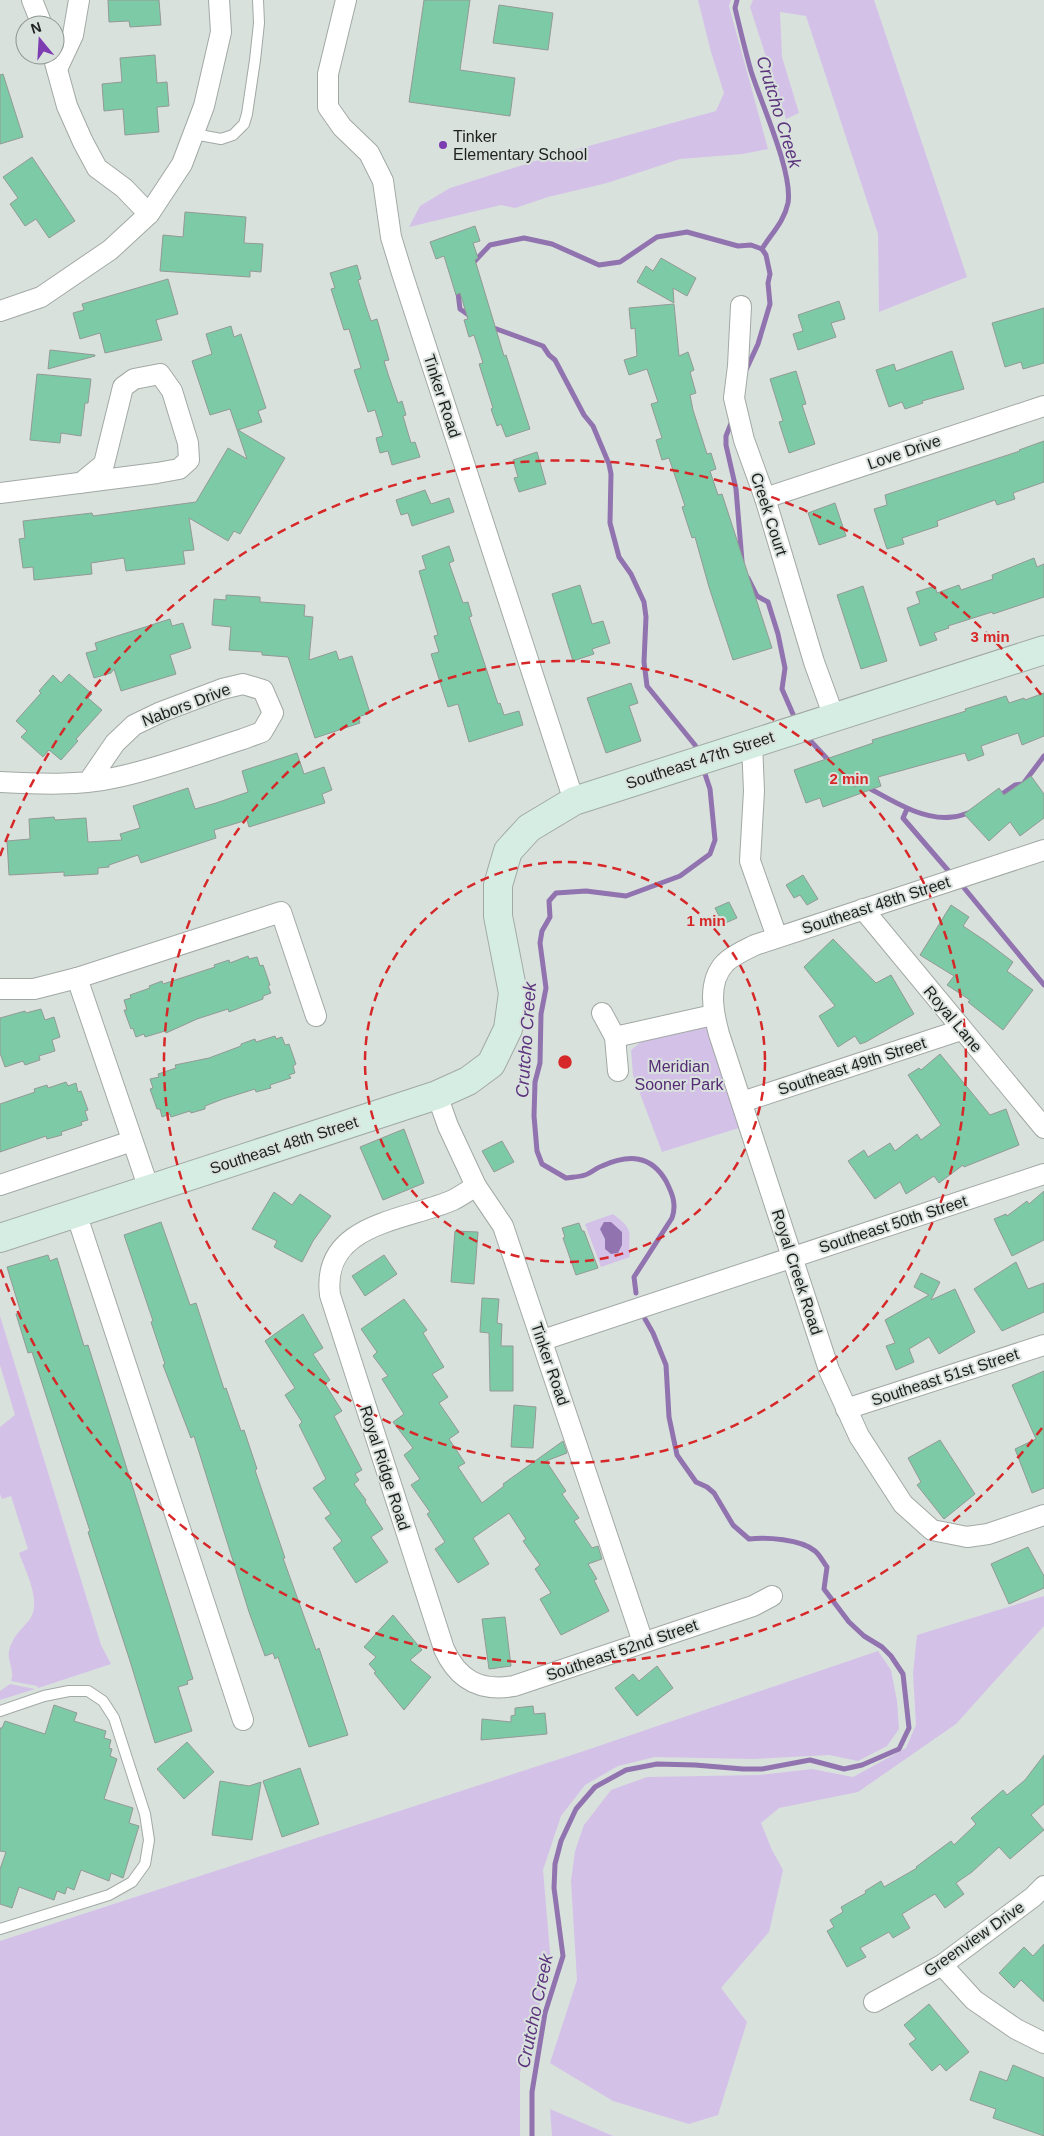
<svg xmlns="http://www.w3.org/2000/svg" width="1044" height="2136" font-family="Arial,sans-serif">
<rect width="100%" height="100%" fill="#d9e1dd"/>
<g fill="#d4c1e8">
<polygon points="698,0 731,0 729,6 768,149 743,154 680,159 607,183 548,197 515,208 501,205 409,227 420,206 450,188 545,158 716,111 724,93 711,52"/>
<polygon points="753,0 874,0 967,277 879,312 878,234 806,16 780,12 782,57 799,113 786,119 750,7"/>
<polygon points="701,1026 708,1027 742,1127 662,1152 633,1075 631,1050 645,1039"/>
<path d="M613 1214C637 1232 627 1232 630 1257L601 1267 585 1224Z"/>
<path d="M0 1316 101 1645 111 1664 38 1688 37 1686 11 1681C15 1670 7 1661 9 1651 12 1637 22 1629 30 1619 42 1601 25 1570 19 1553L28 1549 11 1496 2 1499 0 1494V1427L15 1415 0 1365Z"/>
<polygon points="1044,1596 1044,1626 956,1724 858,1792 779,1808 761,1823 772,1850 783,1870 769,1932 721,1988 747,2022 718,2115 689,2124 613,2101 550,2063 577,1980 571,1881 575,1851 584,1825 611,1790 647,1777 759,1775 812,1769 853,1777 906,1748 916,1725 913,1673 917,1635"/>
<polygon points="878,1651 891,1670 897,1701 899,1729 887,1746 858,1761 829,1755 753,1759 655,1757 618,1766 585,1785 561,1816 543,1870 551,1964 520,2073 520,2136 0,2136 0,1941 581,1752"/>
<polygon points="10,1684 35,1689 0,1700 0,1691"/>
<polygon points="550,2109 613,2136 552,2136"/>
</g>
<polygon fill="#9173af" points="604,1222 611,1222 622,1232 622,1245 618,1253 611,1254 605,1249 605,1239 600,1229"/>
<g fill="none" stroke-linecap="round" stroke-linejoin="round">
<g stroke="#9173af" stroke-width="5">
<path d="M737 0 735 8C740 29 745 50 751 71 761 103 793 172 788 203 784 222 771 234 762 249"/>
<polyline points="472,264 490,245 524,238 552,244 599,265 620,262 657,237 687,232 738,246 751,245 762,249"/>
<polyline points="460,288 458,293 460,309 470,316"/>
<polyline points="491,327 543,346 549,355 555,360 584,415 593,426 609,464 611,474 610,523 619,557 631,574 644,602 646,617 644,662 647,686 695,745 698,753"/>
<polyline points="746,370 758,344 770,304 768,283 770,274 766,255 762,249"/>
<polyline points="732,421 726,436 726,445 736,489 742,561"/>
<polyline points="748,578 757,596 768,602 778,634 785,668 782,689 796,721"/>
<polyline points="806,736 831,763"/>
<path d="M867 787C891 800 923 821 952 817 958 817 965 814 971 812"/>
<polyline points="999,796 1015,785 1023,784 1044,756"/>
<polyline points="907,809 903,818 952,875"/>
<polyline points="960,883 1044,985"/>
<path d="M636 1293 634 1277 672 1218C677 1204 672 1193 666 1181 651 1155 629 1154 602 1166 596 1168 591 1173 585 1175 579 1177 572 1177 566 1178L542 1164 537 1151 534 1116 535 1082 540 1063 541 1014 546 988 540 943 542 931 550 917 549 901 556 893 586 891 626 896 680 876 710 854 715 840 710 789 703 768"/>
<path d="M532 2136V2092L545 2013 563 1956 554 1888 555 1864 561 1841 576 1809 595 1787 626 1770 657 1764 695 1765 743 1769H762L810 1760 844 1769 862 1765 899 1749 909 1728 903 1674 891 1656 882 1647 864 1636 849 1622 824 1589 827 1567C823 1562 820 1555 815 1551 801 1539 766 1537 749 1539L733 1525 714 1493 707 1487 696 1482 677 1455 669 1417 666 1365 653 1333 645 1319"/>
</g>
</g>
<g fill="#7ccaa6" stroke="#939a96">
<polygon points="108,0 159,0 161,25 130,27 129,21 109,22"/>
<polygon points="424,0 470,0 460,70 515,78 510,116 409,102"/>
<polygon points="499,5 553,13 548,50 493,43"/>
<polygon points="155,55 157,83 167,82 169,106 157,107 159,132 125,135 123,109 104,111 102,84 122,82 120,58"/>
<polygon points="3,74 23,137 0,144 0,75"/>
<polygon points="32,157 75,221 49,238 36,219 25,226 10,204 18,198 3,177"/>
<polygon points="185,212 246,217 244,243 263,244 261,272 250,271 250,277 160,271 163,235 183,237"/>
<polygon points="475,226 480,241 473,243 478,258 475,260 504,356 506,355 530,429 506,437 501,424 497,426 491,409 493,408 479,364 483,363 474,335 469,337 464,320 468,319 460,293 456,295 444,256 436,259 430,242"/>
<polygon points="661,258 696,278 687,296 673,288 674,303 637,282 646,266 653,271"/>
<polygon points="357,265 361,279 358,280 366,306 371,321 377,319 389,360 384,361 388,374 398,403 402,401 406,415 403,416 411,443 415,442 420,457 392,465 388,451 380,453 376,438 383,436 375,410 368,412 354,370 361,368 349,329 344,330 331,289 335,288 330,273"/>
<polygon points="168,279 178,314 156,320 162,340 105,353 100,333 80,339 73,313 84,310 82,304"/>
<polygon points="839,301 845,319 831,323 836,337 798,350 793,334 803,331 798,315"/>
<polygon points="674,304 679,356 688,352 694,370 690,372 696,393 690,395 693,410 707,454 711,453 716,469 710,471 718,495 722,494 772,648 733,660 709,587 695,537 692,538 682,507 685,506 669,458 662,460 656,440 662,438 651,404 658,402 647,369 629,375 624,360 637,356 635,328 631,329 629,308"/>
<polygon points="1044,308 1044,363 1023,369 1021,362 1005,367 992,323"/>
<polygon points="231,326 234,337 241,334 266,408 258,411 262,422 238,430 285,458 240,534 234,531 228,541 189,518 194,550 183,551 185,564 126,571 124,558 91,563 92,574 34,580 33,567 23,568 19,539 25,538 23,521 92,513 93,516 196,502 228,448 247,459 230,409 210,415 192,361 212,354 206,334"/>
<polygon points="50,350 95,355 95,356 48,369"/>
<polygon points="952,351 964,389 922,401 923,403 905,409 902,402 889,407 876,370 894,364 896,371"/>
<polygon points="796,371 806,404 802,405 815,444 789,453 779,422 783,421 770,379"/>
<polygon points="37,374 91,379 88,403 85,403 81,436 61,433 60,443 30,440"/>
<polygon points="1044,441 1044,482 1013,493 1015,499 997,505 995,500 937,521 938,526 902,538 904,544 887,549 874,509 887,505 885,495 1020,451 1019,450"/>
<polygon points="537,452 546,484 519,492 514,478 518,477 513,460"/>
<polygon points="425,490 431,504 449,498 454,512 412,526 408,513 401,515 396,500"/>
<polygon points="835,503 846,536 819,545 808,513"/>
<polygon points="449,546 454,561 449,563 463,603 468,602 472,616 469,617 498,704 500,703 504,715 519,711 523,725 469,742 458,704 448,707 431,654 439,652 434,636 438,635 419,571 426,569 422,556"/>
<polygon points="1034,558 1037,567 1044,564 1044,597 993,614 992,612 948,626 949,628 934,633 937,640 920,646 907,608 920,603 916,592 935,586 937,593 959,585 961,590 993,579 992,575"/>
<polygon points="580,585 592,624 603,621 610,643 592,649 594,654 573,661 552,594"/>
<polygon points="863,586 887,661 861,669 837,595"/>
<polygon points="226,595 260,597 260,602 305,605 304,616 313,617 309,660 336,651 339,660 352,656 370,713 358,717 360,723 315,738 288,657 262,655 262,652 229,650 231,627 212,625 214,599 226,600"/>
<polygon points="170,619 172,626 183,623 191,648 170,655 176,674 121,691 114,669 111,673 94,678 86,653 97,650 95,643"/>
<polygon points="69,674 92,694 88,698 102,710 76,739 78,741 61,760 49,750 43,757 21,737 27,731 16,721 41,693 39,691 53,675 61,683"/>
<polygon points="631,683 638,703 629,706 641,741 606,753 587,698"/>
<polygon points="1044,693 1044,736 1022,745 1018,733 981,746 984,755 968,761 965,753 878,777 881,786 823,807 820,798 806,803 794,770 873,743 872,740 966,711 965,709 1006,696 1009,703 1024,698 1025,700"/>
<polygon points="297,753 304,774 324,767 332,790 322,794 325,803 249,827 247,820 214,830 216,838 141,863 138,855 109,865 109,867 98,868 98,874 64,876 64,872 9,875 7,841 30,839 29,819 54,817 55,820 86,818 88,842 122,840 120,834 140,828 133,806 188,788 195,809 216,803 248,792 242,771"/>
<polygon points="1031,776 1044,794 1044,818 1020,836 1010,822 989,841 964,814 999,788 1004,795"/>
<polygon points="803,875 818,899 807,905 800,895 794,898 786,885"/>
<polygon points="729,902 737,918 723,924 715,908"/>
<polygon points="951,905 969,917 963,926 987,942 1013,962 1007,971 1033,990 1003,1030 968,1002 970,1000 947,985 954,976 920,955"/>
<polygon points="833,939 876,983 891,975 914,1014 866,1042 860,1044 855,1036 838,1047 819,1016 835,1006 804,967"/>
<polygon points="248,956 249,959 257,957 260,966 263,965 270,985 268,986 271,993 263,996 263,999 229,1012 228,1009 197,1019 166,1033 165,1031 145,1037 144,1034 136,1037 133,1028 131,1029 124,1010 127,1010 124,1000 131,998 130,995 150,988 149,986 162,981 163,984 215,967 214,965 229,960 230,963"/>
<polygon points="41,1009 45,1020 54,1017 60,1037 52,1040 55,1051 39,1056 40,1060 25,1065 23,1061 5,1067 0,1053 0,1018 25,1011 26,1013"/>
<polygon points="275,1036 276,1039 282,1037 285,1045 289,1044 296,1064 293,1066 295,1073 289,1075 291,1078 270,1085 271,1088 256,1092 255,1089 223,1099 205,1106 205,1109 191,1113 190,1111 171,1117 170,1114 162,1117 160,1109 157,1109 150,1089 153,1088 150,1079 159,1077 158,1074 176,1068 175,1065 209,1058 241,1046 241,1044 255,1039 256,1042"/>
<polygon points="940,1054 990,1115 1006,1109 1019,1145 964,1167 963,1165 939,1183 934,1176 906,1194 900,1182 875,1199 848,1161 864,1150 868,1157 890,1143 895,1151 917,1134 921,1140 941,1125 908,1075 919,1068 921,1070"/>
<polygon points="66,1082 68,1086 76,1083 78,1092 81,1091 88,1110 85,1111 88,1120 81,1122 82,1125 61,1132 62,1135 47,1139 46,1136 0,1152 0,1104 35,1092 34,1089 47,1085 48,1088"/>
<polygon points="404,1129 424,1183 383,1200 360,1147"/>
<polygon points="502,1141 514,1162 494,1172 482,1151"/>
<polygon points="1044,1191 1044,1240 1012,1256 994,1219 1006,1214 1007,1216 1027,1201 1029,1204"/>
<polygon points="274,1192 292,1205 300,1194 331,1216 313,1241 302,1262 274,1247 277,1241 252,1229"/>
<polygon points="161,1222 190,1305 196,1303 224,1389 226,1388 241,1431 244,1430 257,1469 255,1470 285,1558 283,1558 316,1650 319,1648 348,1735 309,1747 278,1657 275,1659 273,1653 265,1656 249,1612 194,1436 191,1438 163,1365 165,1364 151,1322 153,1321 124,1235"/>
<polygon points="579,1223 582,1231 584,1231 598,1268 576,1275 563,1238 565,1237 562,1228"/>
<polygon points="455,1231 478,1232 474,1284 451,1282"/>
<polygon points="48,1255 50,1261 57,1258 84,1346 88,1345 193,1679 187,1681 188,1684 178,1687 192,1731 155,1743 130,1661 88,1532 90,1531 75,1485 32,1352 28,1353 16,1314 21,1313 7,1267"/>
<polygon points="384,1255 397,1274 365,1296 352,1276"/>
<polygon points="1016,1262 1028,1289 1044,1283 1044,1312 1002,1331 974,1289"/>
<polygon points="921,1273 940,1282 931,1300 955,1289 975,1332 939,1354 929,1337 909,1349 914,1362 896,1370 886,1346 895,1343 885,1320 929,1295 914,1287"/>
<polygon points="482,1298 499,1299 497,1323 502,1324 501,1346 513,1346 513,1391 490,1391 489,1333 480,1332"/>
<polygon points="404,1299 427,1330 423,1333 444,1367 432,1374 448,1397 439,1403 459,1432 449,1439 465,1463 458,1467 482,1503 504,1486 503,1484 563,1441 567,1453 546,1461 566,1491 562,1494 579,1518 574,1521 592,1548 598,1546 602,1559 588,1564 597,1579 594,1580 609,1611 561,1635 540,1599 551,1593 535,1569 540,1565 523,1541 526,1539 509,1513 473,1538 489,1564 458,1583 435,1549 445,1542 427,1514 430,1512 411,1485 420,1479 404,1455 413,1448 393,1422 404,1414 382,1379 388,1376 373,1356 377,1352 361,1329"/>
<polygon points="303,1314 323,1348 313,1354 330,1380 325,1384 342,1411 334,1416 362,1470 355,1474 359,1480 354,1484 366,1500 365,1502 383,1529 371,1537 388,1562 356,1583 333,1548 342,1541 325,1518 331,1514 313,1488 326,1479 299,1425 302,1422 285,1395 295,1388 265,1341"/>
<polygon points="1044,1371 1044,1488 1032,1493 1015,1449 1036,1439 1012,1385"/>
<polygon points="514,1405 536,1407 533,1448 511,1447"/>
<polygon points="940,1440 975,1494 944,1519 917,1485 921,1482 908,1458"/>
<polygon points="1028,1547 1044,1576 1044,1588 1009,1604 991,1564"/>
<polygon points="393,1615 422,1650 410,1660 431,1677 404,1710 374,1673 376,1672 369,1664 376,1657 364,1647"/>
<polygon points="505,1617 511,1666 489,1669 482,1619"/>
<polygon points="657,1666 673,1688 637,1716 615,1688 633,1674 639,1681"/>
<polygon points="54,1705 77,1713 74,1721 106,1731 104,1738 111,1740 109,1748 112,1749 110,1756 117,1759 104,1799 133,1808 129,1823 139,1826 123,1878 111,1873 109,1881 81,1870 74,1890 67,1887 65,1894 57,1891 54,1900 19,1887 12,1908 0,1904 0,1869 6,1852 0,1851 0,1728 2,1728 5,1721 45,1734"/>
<polygon points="533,1706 534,1714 545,1713 547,1734 481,1740 482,1719 511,1722 511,1716 515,1715 515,1708"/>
<polygon points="187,1742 214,1772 184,1799 157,1769"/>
<polygon points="1044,1755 1044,1804 1031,1815 1044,1830 1010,1859 999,1847 972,1872 956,1883 964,1894 945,1908 935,1894 902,1914 910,1928 893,1938 889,1932 860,1948 866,1957 847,1967 827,1931 834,1927 830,1920 843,1912 841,1907 866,1893 865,1891 881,1881 884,1887 917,1868 916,1867 951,1841 954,1845 976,1824 971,1818 1003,1790 1007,1795 1025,1780"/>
<polygon points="300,1768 319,1824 282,1837 263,1781"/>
<polygon points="220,1781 249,1786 261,1782 252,1840 212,1835"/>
<polygon points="1044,1944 1044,2002 1021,1980 1014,1988 999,1973 1024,1947 1033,1956"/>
<polygon points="929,2004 969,2052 946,2071 940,2064 932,2071 909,2044 916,2039 904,2025"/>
<polygon points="1013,2065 1044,2078 1044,2136 993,2118 996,2109 970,2100 980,2071 1007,2081"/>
</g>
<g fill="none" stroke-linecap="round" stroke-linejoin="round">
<g stroke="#a2a9a5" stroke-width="12">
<g id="lane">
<polyline points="194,134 221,139 233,135 244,124 247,114 255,60 259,23 258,0"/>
<polyline points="0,1711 44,1696 69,1691 88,1691 103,1701 114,1718 145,1814 149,1840 145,1864 132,1882 109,1895 0,1929"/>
</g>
</g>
<g stroke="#a2a9a5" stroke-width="22">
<g id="street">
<polyline points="32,0 42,25"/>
<polyline points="346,0 328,74 328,107 342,127 369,153 383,181 391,237 402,273 574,801"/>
<polyline points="53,55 67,106 83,142 97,168 124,188 149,214"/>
<polyline points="57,69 73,35 79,0"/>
<polyline points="741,306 738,366 734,398 744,440 765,498 814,662 834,717"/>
<polyline points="0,311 41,297 110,250 149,214 182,164 204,106 221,32 219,0"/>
<polyline points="0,493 157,473 179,469 189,460 188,443 172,391 160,374 134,379 123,387 104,464 81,483"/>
<polyline points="765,498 1044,406"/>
<polyline points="752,743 754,791 750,861 777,937"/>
<path d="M0 782C39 784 79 786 118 777 160 768 202 752 243 739L262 732 273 713 263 690 243 684 222 689 161 712 134 725 115 743 89 781"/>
<path d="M1044 850 755 945C745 950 733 955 725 963 707 982 713 1012 719 1034L829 1370 859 1436 903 1504 932 1530 967 1537 988 1534 1044 1515"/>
<polyline points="863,909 1044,1128"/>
<polyline points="77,978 149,1189"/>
<polyline points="0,989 34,989 77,978 281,912 316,1016"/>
<polyline points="602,1013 615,1037 618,1071"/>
<polyline points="615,1037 713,1015"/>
<polyline points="437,1095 448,1126 476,1186 503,1226 643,1642"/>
<polyline points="742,1102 961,1030"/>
<polyline points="0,1185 132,1141"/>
<path d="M476 1186C468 1191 461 1196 453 1200 405 1221 321 1223 330 1295L444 1649C458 1680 480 1692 514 1686L753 1606 772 1596"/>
<polyline points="76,1213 243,1720"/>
<polyline points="543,1340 1044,1174"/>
<polyline points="846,1409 1044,1345"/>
<polyline points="942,1965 974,2000 1016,2029 1044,2043"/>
<polyline points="874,2002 942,1965 1033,1897 1044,1886"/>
</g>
</g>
<g stroke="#a2a9a5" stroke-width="30">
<polyline id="secondary" points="0,1238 437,1095 468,1081 491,1064 508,1029 513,993 498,916 498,885 508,851 529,828 574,801 1044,650"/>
</g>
<use href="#lane" stroke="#fff" stroke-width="10"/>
<use href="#street" stroke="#fff" stroke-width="20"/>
<use href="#secondary" stroke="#d6ede3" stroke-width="28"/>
</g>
<g fill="none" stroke="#d62828" stroke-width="2.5" stroke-dasharray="9 6">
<circle cx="565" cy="1062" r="200"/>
<circle cx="565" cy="1062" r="401"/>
<path d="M1042 1428A601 601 0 0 1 0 1268M0 856A601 601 0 0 1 1042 696"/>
</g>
<circle fill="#7e3cb1" stroke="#d9e1dd" stroke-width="2" cx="443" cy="145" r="5"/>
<g text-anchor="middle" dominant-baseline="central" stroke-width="4" stroke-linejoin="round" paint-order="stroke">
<g font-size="16" fill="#1e201f" stroke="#d9e1dd" text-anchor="start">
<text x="453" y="136">Tinker<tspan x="453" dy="18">Elementary School</tspan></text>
</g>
<g font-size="16" fill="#1e201f" stroke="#d9e1dd">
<text transform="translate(442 396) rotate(72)">Tinker Road</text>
<text transform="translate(904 452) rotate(-19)">Love Drive</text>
<text transform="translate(769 514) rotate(72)">Creek Court</text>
<text transform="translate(186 705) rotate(-21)">Nabors Drive</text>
<text transform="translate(700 760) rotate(-18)">Southeast 47th Street</text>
<text transform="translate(876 905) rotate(-18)">Southeast 48th Street</text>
<text transform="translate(953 1019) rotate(50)">Royal Lane</text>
<text transform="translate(852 1066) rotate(-18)">Southeast 49th Street</text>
<text transform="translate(284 1145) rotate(-18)">Southeast 48th Street</text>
<text transform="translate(893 1224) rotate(-18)">Southeast 50th Street</text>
<text transform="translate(797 1272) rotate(72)">Royal Creek Road</text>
<text transform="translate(550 1364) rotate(71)">Tinker Road</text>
<text transform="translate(945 1377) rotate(-18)">Southeast 51st Street</text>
<text transform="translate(385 1468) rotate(72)">Royal Ridge Road</text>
<text transform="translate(622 1650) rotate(-19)">Southeast 52nd Street</text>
<text transform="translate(974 1939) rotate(-35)">Greenview Drive</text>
</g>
<g font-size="16" fill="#552c75" stroke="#d9e1dd">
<text x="679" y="1066">Meridian<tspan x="679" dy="18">Sooner Park</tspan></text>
</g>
<g font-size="18" font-style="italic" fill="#5d347e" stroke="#d9e1dd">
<text transform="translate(779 112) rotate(73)">Crutcho Creek</text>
<text transform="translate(526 1040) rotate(-86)">Crutcho Creek</text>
<text transform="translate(535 2011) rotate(-78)">Crutcho Creek</text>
</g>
</g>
<circle cx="565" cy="1062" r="8" fill="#d62828" stroke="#d9e1dd" stroke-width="2.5"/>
<g font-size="15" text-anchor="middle" font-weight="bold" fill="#d62828" stroke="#d9e1dd" stroke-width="4" stroke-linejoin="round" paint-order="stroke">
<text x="990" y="642">3 min</text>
<text x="849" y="784">2 min</text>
<text x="706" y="926">1 min</text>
</g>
<g transform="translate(40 40) rotate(342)"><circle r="24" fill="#d9e1dd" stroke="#8e9491"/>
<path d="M0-4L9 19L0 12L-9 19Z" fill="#7e3cb1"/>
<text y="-8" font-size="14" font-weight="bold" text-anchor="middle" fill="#1e201f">N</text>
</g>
</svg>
